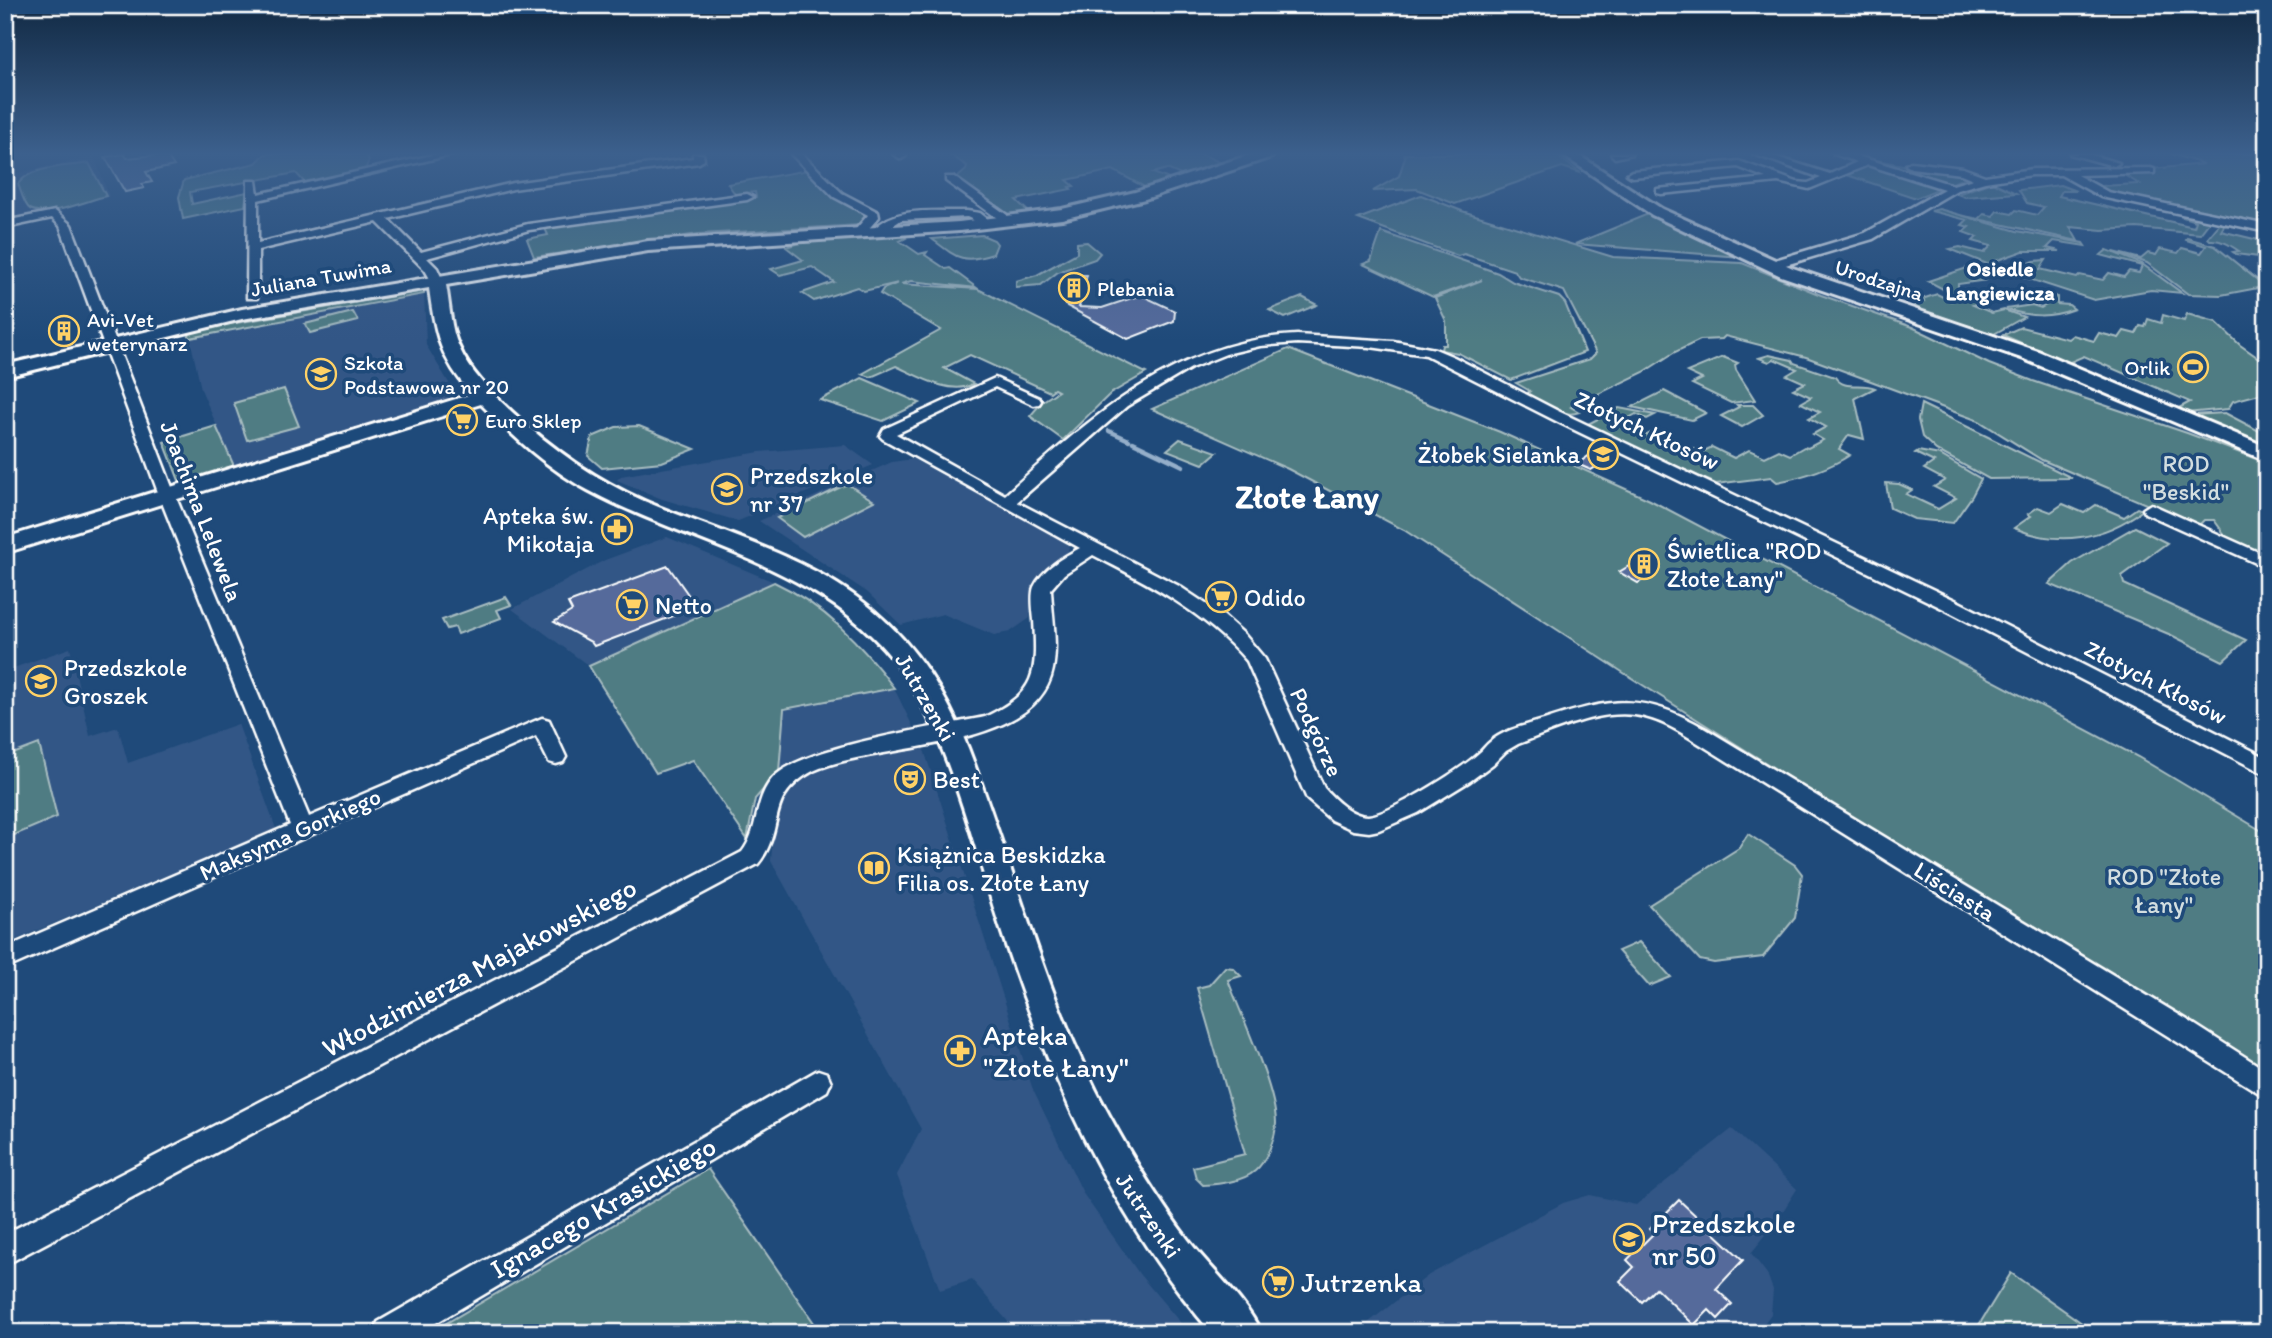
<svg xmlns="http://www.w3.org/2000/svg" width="2272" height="1338" font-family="Itim,sans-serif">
<rect width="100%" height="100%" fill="#1f4a7a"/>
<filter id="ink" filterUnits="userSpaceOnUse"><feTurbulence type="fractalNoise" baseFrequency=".0143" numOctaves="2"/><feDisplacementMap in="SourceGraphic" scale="14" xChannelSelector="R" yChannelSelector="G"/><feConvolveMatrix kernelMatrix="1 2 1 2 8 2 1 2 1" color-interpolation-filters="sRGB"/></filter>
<g filter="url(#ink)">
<g fill="#335786">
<polygon points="94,156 109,196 66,209 5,221 5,176"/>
<polygon points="424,294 426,345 458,398 234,466 201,389 190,338"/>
<polygon points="845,445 873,465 738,521 662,499 617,480 621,476 760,452"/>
<polygon points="913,459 1064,541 1069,547 1067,554 1046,568 1033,583 1030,594 1030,618 1010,632 994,635 943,614 901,625 867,592 759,521 892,462"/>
<polygon points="667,537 774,582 589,666 512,609 605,560"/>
<polygon points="70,648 90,736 118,727 128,763 238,724 276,829 5,944 5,671"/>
<polygon points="894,688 924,750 1033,1090 1084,1195 1140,1275 1189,1333 1100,1333 1089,1321 1069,1333 1018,1333 972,1280 940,1290 897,1175 921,1129 771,861 784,709"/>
<polygon points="1732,1129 1797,1189 1774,1225 1751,1253 1767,1274 1773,1290 1771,1314 1757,1333 1361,1333 1359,1330 1429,1275 1563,1203 1590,1195 1636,1205"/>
</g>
<g fill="#507b83" stroke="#a8bdc1" stroke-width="2">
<polygon points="265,154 373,154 367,157 369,160 365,170 306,184 296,173 190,192 192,204 247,192 245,206 183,219 179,197 184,180 256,163"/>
<polygon points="949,154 1202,154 1219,162 1183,176 1167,169 1153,173 1177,182 1148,189 1113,170 1067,180 1074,186 1069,187 1071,189 1016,200 1032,215 1009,218 970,191 957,178 966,170 967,166"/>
<polygon points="1404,154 1554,154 1581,173 1562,167 1455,204 1417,189 1373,191 1399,176 1405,157"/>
<polygon points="2171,154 2267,154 2267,189 2264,190 2267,190 2267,227 2110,192 2099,186 2139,184 2119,172 2204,164"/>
<polygon points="1871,159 1967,177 1916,198 1847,175 1864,167"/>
<path d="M89 163 106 196C88 200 48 218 30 209 24 205 21 191 18 184 32 165 69 167 89 163Z"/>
<polygon points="808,170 835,196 865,212 867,220 861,225 699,234 534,257 527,239 548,235 544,226 756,197 755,192 735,194 728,184"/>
<polygon points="1992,182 2016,193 1965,197 1957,194"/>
<polygon points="2060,185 2076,191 2062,191 2059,196 2194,227 2196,221 2183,217 2184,214 2210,221 2200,234 2137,228 2102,230 2070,227 2078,241 1964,216 1979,219 1984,214 1993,216 1997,211 2012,214 2016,210 2037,215 2044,207 2027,203 2019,190"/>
<path d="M1421 195 1462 211 1613 257 1742 263 1821 295 1912 327 1989 364 2033 381 2187 433 2267 463V558L2228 539 2214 520H2204L2198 526 2042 460 1979 421 1806 357 1725 336 1722 339 1700 340 1675 352 1644 372 1571 407 1579 412C1562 419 1542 402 1526 394L1530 391 1516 383 1590 359 1596 353 1564 291 1519 277 1515 271 1464 254 1458 256 1358 219Z"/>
<polygon points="1939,209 2017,231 2083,243 2085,246 2054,241 2047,248 2060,251 2023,251 1987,264 1950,249 1960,247 1984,253 1991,246 1973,241 1977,237 1963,232 1969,227 1962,225 1967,220 1931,211"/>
<polygon points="1648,214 1741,257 1575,244"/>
<path d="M2221 222 2239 225 2224 226 2221 231 2267 242V258L2236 254 2233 252 2239 251C2230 245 2221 239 2210 240L2208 238Z"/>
<polygon points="1381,232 1498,273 1513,282 1559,297 1565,303 1585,352 1511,380 1458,353 1441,350 1442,345 1446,345 1446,321 1435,298 1482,280 1433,297 1363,264 1371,261"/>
<path d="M982 235 994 240 997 244 993 254C962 264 957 258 932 239Z"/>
<path d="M904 236 906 238 900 241 919 254 927 252 925 255 946 269 950 268 977 288 911 281 901 284 978 289 1146 373 1110 394 1063 440 1030 416 1043 401 1058 391 1054 389 1050 392 970 355 944 368 974 384C950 396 918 376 896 366L871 377 862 374 941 330 880 294 883 289 898 283 864 291 857 287 814 301 802 293 834 282 812 267 780 275 771 269 803 260 786 247 802 242Z"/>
<polygon points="2187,238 2215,246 2261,283 2263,287 2221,295 2188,294 2147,263 2114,252 2141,259 2148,253 2156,255 2160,249 2178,253 2182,248 2201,253 2206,246 2186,240"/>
<polygon points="1087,242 1100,253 1095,259 1058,272 1041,285 1016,287 1016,281 1037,275 1077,253 1077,243"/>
<polygon points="2107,250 2142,264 2182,293 2151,290 2094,300 2008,272 2034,261 2046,260 2040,269 2077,278 2080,275 2103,280 2109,273 2124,277 2129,271 2139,273 2142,266 2101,255"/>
<polygon points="1967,268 1984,274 1979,277 1987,280 1958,284 1958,288 1974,294 1996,292 2010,296 1999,302 1992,299 1973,305 1992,313 2004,310 2024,317 1994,334 1911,308 1924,301 1922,299 1937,294 1951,301 1960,298 1928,281"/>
<polygon points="424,291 424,294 190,338 188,331"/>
<path d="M2051 295 2057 297V304L2069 305 2074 309C2050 318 2030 317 2006 309L2032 305 2041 308 2049 303 2038 300 2041 296Z"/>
<polygon points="1302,297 1317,305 1285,318 1269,310"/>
<polygon points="353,312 358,321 310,333 305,324"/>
<polygon points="2187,314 2216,322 2240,345 2267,364 2267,392 2233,401 2228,409 2186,413 2177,409 2190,402 2084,356 2070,362 2104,379 2003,335 2021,327 2068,339 2073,335 2094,341 2099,333 2119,338 2124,331 2136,334 2140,326 2145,327 2148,319 2161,323 2163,315 2184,321"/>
<polygon points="1288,349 1500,432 1650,500 2138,757 2267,834 2267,1069 1905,851 1630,677 1404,530 1288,469 1152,409"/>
<path d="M1769 355 1792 360 1794 363 1835 377C1844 391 1861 382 1875 388L1855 398 1864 439 1849 435 1839 449 1850 455C1827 470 1803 477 1777 482L1771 477 1716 484 1586 425 1619 408 1655 415 1647 419 1636 414 1620 423 1645 436 1653 432 1702 452 1712 447 1734 458 1749 450 1765 457 1779 450 1790 455 1804 447 1808 448 1823 440 1813 434 1826 427 1809 418 1820 412 1801 403 1811 397 1793 389 1805 383 1787 375 1797 369 1774 359 1769 362 1759 358Z"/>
<polygon points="1723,357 1738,363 1735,365 1736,370 1755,400 1731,403 1692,384 1702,379 1687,372"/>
<polygon points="862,378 920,403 883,421 820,400"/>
<polygon points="284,389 299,426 247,440 234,403"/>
<polygon points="1664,391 1706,413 1692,420 1632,407"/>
<polygon points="1921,404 2072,478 1989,479 1936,450 1922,437 1918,420"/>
<polygon points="1737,405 1753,405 1763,415 1742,427 1721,416 1739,407"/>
<polygon points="2225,413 2267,435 2267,445 2192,415"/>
<polygon points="216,426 234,466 180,483 164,442"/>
<polygon points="639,426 695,449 662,462 602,468 588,456 592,437 616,427"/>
<polygon points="1180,439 1217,452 1203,464 1167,450"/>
<polygon points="1918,451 1940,455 1981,479 1972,496 1953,523 1914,519 1890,508 1886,483 1899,484 1912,490 1906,494 1938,509 1956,498 1934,487 1945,480 1924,469 1934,462 1915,453"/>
<polygon points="847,484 874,501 803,537 777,518"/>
<path d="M2063 504 2084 513 2096 505 2124 517 2137 508 2143 510C2104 539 2059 547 2014 528L2031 516 2028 514 2038 507 2051 512Z"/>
<polygon points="2135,527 2167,543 2122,576 2124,584 2246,640 2223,661 2171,635 2049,584 2072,563"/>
<path d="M774 582C824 605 862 645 894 688L784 709 779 771 755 799 747 839 693 760 656 773 589 666Z"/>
<polygon points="506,597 511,605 497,610 501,618 458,634 455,627 447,629 442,620"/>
<polygon points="39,744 57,817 5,839 5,757"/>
<polygon points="1748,834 1795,865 1802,874 1795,918 1763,957 1714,963 1700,960 1649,905 1739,848"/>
<polygon points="1639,942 1671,977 1649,986 1618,951"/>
<path d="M1225 967 1233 968 1241 976 1228 980C1241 1015 1276 1089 1276 1123 1276 1137 1266 1162 1255 1171 1242 1182 1219 1184 1203 1185L1196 1178 1193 1167 1245 1154 1197 988 1209 985Z"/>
<polygon points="708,1169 821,1333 434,1333 433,1331"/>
<polygon points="2011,1273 2096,1333 1974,1333"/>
</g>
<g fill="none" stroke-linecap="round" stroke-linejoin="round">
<g stroke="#95afca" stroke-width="4.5">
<polyline points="1109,431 1129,440"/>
<polyline points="1133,442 1183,466"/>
</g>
</g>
<g fill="#546b9b" stroke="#fff" stroke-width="2">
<polygon points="124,154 127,158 166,154 174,166 146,172 152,182 142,184 144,188 125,192 105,157"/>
<polygon points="1072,275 1087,275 1079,307 1102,308 1141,295 1175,311 1174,321 1128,339 1065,305"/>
<polygon points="1600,448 1615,454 1591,470 1577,464"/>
<polygon points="1646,556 1658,563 1654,566 1660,569 1638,583 1619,572"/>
<polygon points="668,566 697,607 594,646 591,642 554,622 572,611 568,603"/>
<polygon points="1679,1200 1743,1260 1716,1289 1732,1304 1718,1319 1709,1310 1694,1325 1656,1288 1642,1302 1620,1281 1634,1267 1627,1260 1654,1233 1650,1229"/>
</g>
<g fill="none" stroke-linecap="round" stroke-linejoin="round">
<g stroke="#fff" stroke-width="5">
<g id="street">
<polygon points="437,154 455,154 258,200 258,243 513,183 693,158 693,154 703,154 704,160 699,163 513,189 388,219 421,252 528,224 747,194 753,197 747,200 529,230 427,258 437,268 443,281 437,285 433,284 425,270 377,222 258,250 258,295 257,298 247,298 248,181 256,181 258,194"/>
<polygon points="791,154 802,154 842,193 878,212 879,217 864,234 856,234 856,229 868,215 834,197"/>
<polygon points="893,154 905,154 906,156 901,159"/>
<polygon points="1611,154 1632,154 1615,158"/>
<polygon points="1753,154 1768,154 1830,174 1857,162 1834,154 1851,154 1953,185 1973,179 1961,174 1911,168 1906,165 1911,162 1963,168 1985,176 2032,169 2150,168 2154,169 2154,173 2077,175 2108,192 2267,225 2267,232 2101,197 2061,175 2032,175 1985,182 1957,190 1873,239 1772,269 1766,265 1768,262 1865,233 1944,189 1868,165 1809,189 1778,182 1661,194 1657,193 1657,189 1766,178 1738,167 1632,177 1627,174 1632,171 1739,161 1797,182 1808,183 1821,178"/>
<polygon points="2070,154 2088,154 2119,163 2114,166"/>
<polygon points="946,177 954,177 1007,215 1008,225 1000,225 997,218 946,181"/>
<polygon points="55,211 71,225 175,495 309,817 542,718 549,720 566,757 563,762 556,764 549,762 536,736 5,969 5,948 290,825 159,495 60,226 52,218 5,228 5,221"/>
<path d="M967 211 980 213 994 224 988 227 967 217 901 220 882 233 872 231C895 205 935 212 967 211Z"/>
<path d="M1297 335 1393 341 1435 349 1454 357 1556 410 1955 600 2267 758V775L1942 608 1560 423 1426 355 1370 347 1297 343 1260 346 1226 354 1191 368 1127 406 1017 502 1179 586 1224 616 1244 634 1265 659 1324 788C1335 800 1351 816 1368 816 1389 815 1462 769 1479 753 1483 750 1486 745 1490 742 1503 730 1527 725 1544 720 1613 698 1641 692 1706 729L2189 1021 2267 1071V1098L1703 746C1685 735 1666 722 1645 717 1605 706 1555 730 1518 744L1506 751 1493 764 1470 781 1418 813 1379 830 1369 832 1353 830 1331 820 1307 799 1247 661C1204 612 1150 584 1093 555L1064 574 1051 589C1052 615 1058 644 1053 669 1037 753 876 742 813 771 763 798 787 828 758 864L5 1265V1234L742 852C759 831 754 800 772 779 800 746 938 727 985 717 1037 692 1037 674 1034 620 1033 610 1031 595 1034 587 1043 569 1063 557 1080 548L883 439 880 436 884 429 995 378 1039 398 1041 401 1039 404 1034 405 995 387 896 434 1005 495C1090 418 1176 340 1297 335Z"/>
<polygon points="2151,504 2267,556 2267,568 2145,513 2143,509"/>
<polygon points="818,1070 827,1073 831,1082 827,1091 419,1333 374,1333 378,1322"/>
</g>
</g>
<g stroke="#fff" stroke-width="6">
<g id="secondary">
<path d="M1252 154H1274L1272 157 1145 199 1062 219 959 231 648 251 446 285C450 306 450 328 459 347 470 373 492 393 512 412 552 449 594 479 644 501 721 534 807 554 873 610 918 648 946 694 968 748 1015 869 1046 1001 1109 1115 1133 1159 1159 1202 1189 1241 1210 1268 1248 1303 1261 1333H1212C1110 1214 1048 1075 1000 927 975 849 948 737 902 671 828 566 694 547 588 490 548 469 513 436 481 404L5 553V538L472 394C440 359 435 333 429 288L242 319 5 377V365L242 309 648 241 959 222 1062 209 1135 192Z"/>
<polygon points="1561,154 1577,154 1662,209 1793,268 2038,351 2267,447 2267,461 2024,359 1781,276 1652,215"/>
</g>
</g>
<use href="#street" fill="#1f4a7a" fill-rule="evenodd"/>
<use href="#secondary" fill="#1f4a7a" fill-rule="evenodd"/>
</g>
</g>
<linearGradient id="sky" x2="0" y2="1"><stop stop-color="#112943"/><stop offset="0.45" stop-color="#3c608d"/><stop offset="1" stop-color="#3c608d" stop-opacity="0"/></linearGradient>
<rect width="2272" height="341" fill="url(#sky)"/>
<defs>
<g id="building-ring" transform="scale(1.575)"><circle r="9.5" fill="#1f4a7a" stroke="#ffd166" stroke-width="1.5"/><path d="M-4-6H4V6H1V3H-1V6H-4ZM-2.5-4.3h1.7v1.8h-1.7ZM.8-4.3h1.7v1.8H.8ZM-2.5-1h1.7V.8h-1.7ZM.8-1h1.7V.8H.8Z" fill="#ffd166"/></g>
<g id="stadium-ring" transform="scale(1.575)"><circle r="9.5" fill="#1f4a7a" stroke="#ffd166" stroke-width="1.5"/><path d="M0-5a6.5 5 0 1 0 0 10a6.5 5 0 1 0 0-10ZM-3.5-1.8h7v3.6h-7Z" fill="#ffd166"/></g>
<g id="school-ring" transform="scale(1.575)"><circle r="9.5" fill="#1f4a7a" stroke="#ffd166" stroke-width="1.5"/><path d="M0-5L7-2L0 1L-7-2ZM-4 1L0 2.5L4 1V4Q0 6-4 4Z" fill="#ffd166"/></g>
<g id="supermarket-ring" transform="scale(1.575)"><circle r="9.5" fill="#1f4a7a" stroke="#ffd166" stroke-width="1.5"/><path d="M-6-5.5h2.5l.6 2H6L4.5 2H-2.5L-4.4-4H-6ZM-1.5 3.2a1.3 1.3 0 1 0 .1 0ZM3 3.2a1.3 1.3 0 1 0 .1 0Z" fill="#ffd166"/></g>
<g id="pharmacy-ring" transform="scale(1.575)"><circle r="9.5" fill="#1f4a7a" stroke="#ffd166" stroke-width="1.5"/><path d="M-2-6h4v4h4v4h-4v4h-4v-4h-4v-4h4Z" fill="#ffd166"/></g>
<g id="theatre-ring" transform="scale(1.575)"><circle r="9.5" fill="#1f4a7a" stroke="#ffd166" stroke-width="1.5"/><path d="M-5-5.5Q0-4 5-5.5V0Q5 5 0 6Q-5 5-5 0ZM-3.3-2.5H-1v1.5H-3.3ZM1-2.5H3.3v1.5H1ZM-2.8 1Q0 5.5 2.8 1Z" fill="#ffd166"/></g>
<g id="library-ring" transform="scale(1.575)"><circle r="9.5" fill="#1f4a7a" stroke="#ffd166" stroke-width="1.5"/><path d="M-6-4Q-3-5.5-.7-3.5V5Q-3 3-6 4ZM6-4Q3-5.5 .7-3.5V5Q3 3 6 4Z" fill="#ffd166"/></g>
</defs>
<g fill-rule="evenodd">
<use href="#building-ring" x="1074" y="288"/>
<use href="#building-ring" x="64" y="331"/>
<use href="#stadium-ring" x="2193" y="367"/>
<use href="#school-ring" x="321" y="374"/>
<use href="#supermarket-ring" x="462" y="420"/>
<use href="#school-ring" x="1603" y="454"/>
<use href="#school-ring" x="727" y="489"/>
<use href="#pharmacy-ring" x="617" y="529"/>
<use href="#building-ring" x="1644" y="564"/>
<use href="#supermarket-ring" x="1221" y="597"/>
<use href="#supermarket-ring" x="632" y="605"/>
<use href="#school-ring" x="41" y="681"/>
<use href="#theatre-ring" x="910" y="779"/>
<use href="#library-ring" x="874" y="868"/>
<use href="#pharmacy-ring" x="960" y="1051"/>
<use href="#school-ring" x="1629" y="1239"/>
<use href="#supermarket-ring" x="1278" y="1282"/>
</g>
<g text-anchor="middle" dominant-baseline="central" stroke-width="7" stroke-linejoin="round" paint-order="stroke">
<g font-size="21" font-weight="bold" fill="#fff" stroke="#1f4a7a">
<text x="2000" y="268">Osiedle<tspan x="2000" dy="24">Langiewicza</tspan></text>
</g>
<g font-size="21" fill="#fff" stroke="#1f4a7a">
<text transform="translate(321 277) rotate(-10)">Juliana Tuwima</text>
<text transform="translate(1879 280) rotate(18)">Urodzajna</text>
</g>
<g font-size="21" fill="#fff" stroke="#1f4a7a" text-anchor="start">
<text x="1097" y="288">Plebania</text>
<text x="87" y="319">Avi-Vet<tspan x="87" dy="24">weterynarz</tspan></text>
<text x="344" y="362">Szkoła<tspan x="344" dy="24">Podstawowa nr 20</tspan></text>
<text x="2170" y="367" text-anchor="end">Orlik</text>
<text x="485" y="420">Euro Sklep</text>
</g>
<g font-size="24" fill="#fff" stroke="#1f4a7a">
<text transform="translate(1647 430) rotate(25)">Złotych Kłosów</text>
<text transform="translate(202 511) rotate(69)">Joachima Lelewela</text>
<text transform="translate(2156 682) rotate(27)">Złotych Kłosów</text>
<text transform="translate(926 697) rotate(60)">Jutrzenki</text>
<text transform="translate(1317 732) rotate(65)">Podgórze</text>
<text transform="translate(290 834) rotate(-24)">Maksyma Gorkiego</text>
<text transform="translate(1955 891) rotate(32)">Liściasta</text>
<text transform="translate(1149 1215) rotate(56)">Jutrzenki</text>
</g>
<g font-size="24" fill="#fff" stroke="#1f4a7a" text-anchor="start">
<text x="1580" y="454" text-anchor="end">Żłobek Sielanka</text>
<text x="750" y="475">Przedszkole<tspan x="750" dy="28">nr 37</tspan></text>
<text x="594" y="515" text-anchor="end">Apteka św.<tspan x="594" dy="28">Mikołaja</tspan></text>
<text x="1667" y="550">Świetlica "ROD<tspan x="1667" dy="28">Złote Łany"</tspan></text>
<text x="1244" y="597">Odido</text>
<text x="655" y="605">Netto</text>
<text x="64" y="667">Przedszkole<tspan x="64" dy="28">Groszek</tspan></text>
<text x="933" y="779">Best</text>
<text x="897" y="854">Książnica Beskidzka<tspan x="897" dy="28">Filia os. Złote Łany</tspan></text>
</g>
<g font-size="24" fill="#d3dee0" stroke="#1f4a7a">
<text x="2186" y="463">ROD<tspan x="2186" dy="28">"Beskid"</tspan></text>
<text x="2164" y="876">ROD "Złote<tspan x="2164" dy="28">Łany"</tspan></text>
</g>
<g font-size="28" fill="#fff" stroke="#1f4a7a">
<text transform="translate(479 967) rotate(-28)">Włodzimierza Majakowskiego</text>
<text transform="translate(603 1207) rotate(-30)">Ignacego Krasickiego</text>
</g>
<g font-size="28" fill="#fff" stroke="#1f4a7a" text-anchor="start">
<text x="983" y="1035">Apteka<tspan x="983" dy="32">"Złote Łany"</tspan></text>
<text x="1652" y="1223">Przedszkole<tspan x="1652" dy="32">nr 50</tspan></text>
<text x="1301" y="1282">Jutrzenka</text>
</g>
<g font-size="32" font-weight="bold" fill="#fff" stroke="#1f4a7a">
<text x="1307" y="497">Złote Łany</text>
</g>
</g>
<rect width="2272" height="1338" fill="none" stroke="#1f4a7a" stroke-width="28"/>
<rect x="14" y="14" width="2244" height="1310" fill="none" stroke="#fff" stroke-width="2.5" filter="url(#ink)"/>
</svg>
